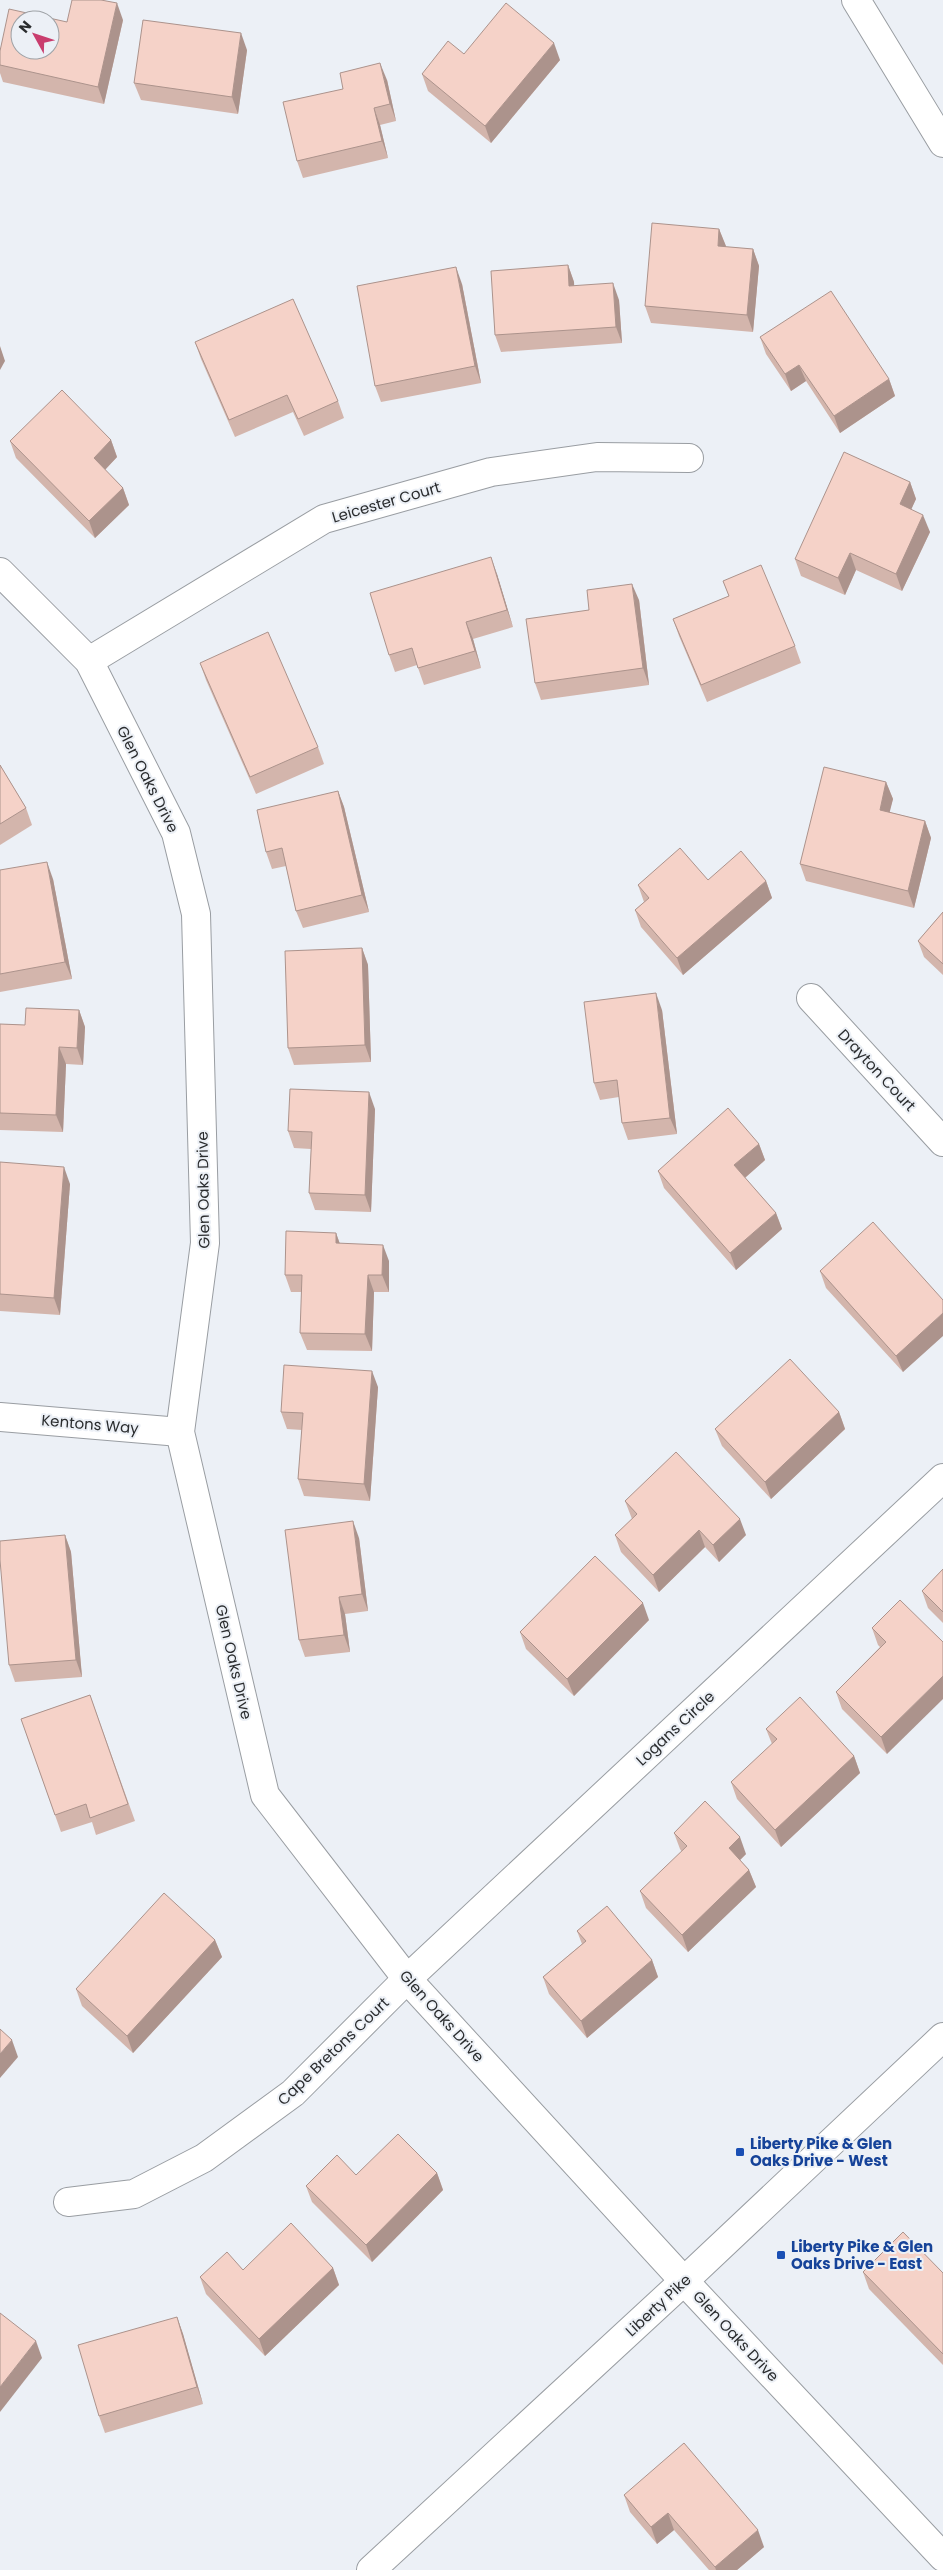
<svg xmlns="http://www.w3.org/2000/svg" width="943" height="2570" font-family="Poppins,sans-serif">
<rect width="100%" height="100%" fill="#ecf0f6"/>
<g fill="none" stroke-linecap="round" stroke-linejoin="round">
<g stroke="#999da2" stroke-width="30">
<g id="minor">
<polyline points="856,0 943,143"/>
<polyline points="0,572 89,661 176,833 196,914 205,1243 180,1432 265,1795 407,1979 684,2281 943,2557"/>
<polyline points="89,661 324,519 491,472 597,457 689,458"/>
<polyline points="811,998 943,1142"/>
<polyline points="0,1417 180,1432"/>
<polyline points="68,2202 134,2194 204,2158 293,2093 407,1979 943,1478"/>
</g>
</g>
<g stroke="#999da2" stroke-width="30">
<polyline id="tertiary" points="371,2570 684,2281 943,2037"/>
</g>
<use href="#minor" stroke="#fff" stroke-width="28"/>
<use href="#tertiary" stroke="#fff" stroke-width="28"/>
</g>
<g fill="#d3b5ac">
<polygon points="123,20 104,104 3,82 0,73 0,51 67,22"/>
<polygon points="247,50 238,114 141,100 134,83"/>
<polygon points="464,54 560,60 491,143 428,91 422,74"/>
<polygon points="387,80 396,121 380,125 388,158 303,178 297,161"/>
<polygon points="719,229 726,247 753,249 759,266 753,332 651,323 645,306"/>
<polygon points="568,265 574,282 574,286 619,300 622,343 501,352 495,335"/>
<polygon points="462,284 481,383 381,402 375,386"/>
<polygon points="760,337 889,379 895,396 840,433 806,381 791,391 766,354"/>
<polygon points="195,342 338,401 344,418 304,436 293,412 235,437 201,359"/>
<polygon points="111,440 117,457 105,470 123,488 129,505 95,538 16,458 10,441"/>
<polygon points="910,482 916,499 911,509 930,532 902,591 856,570 845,595 801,576 795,559"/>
<polygon points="497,574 513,627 473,639 481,668 424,685 417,665 395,672 389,655"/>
<polygon points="723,581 795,646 801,663 707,702 679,636 673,619 729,596"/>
<polygon points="639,600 649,685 541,700 535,683 589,610"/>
<polygon points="200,663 318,747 324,764 256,794 206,680"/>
<polygon points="0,765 26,808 32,825 0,845"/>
<polygon points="886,782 893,799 889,812 925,821 931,838 914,908 806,881 800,864"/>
<polygon points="338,791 344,807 369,912 303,928 296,911 286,866 272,869 266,852"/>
<polygon points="0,870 53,879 72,979 0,992"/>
<polygon points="708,880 766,881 772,898 683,975 641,927 635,910 644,902 638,885"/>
<polygon points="943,912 943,975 924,957 918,941"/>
<polygon points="362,948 368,965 371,1062 294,1065 288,1048"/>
<polygon points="79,1010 85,1027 83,1065 66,1064 63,1132 0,1130 0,1024 25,1025"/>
<polygon points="662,1010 677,1134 628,1140 622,1123 619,1097 600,1100 594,1083"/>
<polygon points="375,1109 371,1212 315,1210 309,1193 311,1149 294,1148 288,1131"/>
<polygon points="759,1144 765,1160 745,1178 776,1213 782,1229 736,1270 664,1188 658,1171"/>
<polygon points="0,1162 70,1184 60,1315 0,1311"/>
<polygon points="336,1233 340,1244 389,1261 389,1292 374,1292 372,1351 307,1350 300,1333 302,1292 291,1292 285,1275"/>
<polygon points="820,1271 943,1300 903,1372 826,1288"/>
<polygon points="378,1387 370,1501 304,1496 298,1479 302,1430 287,1429 281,1412"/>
<polygon points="839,1412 845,1429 771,1499 722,1446 715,1429"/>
<polygon points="625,1501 746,1535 719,1562 705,1547 659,1592 621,1552 615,1535 632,1519"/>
<polygon points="65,1535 71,1552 82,1677 15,1682 9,1665"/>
<polygon points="359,1538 368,1611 345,1614 350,1652 305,1657 299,1640"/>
<polygon points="943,1569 943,1623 928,1608 922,1591"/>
<polygon points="900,1600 887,1754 842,1709 836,1692 880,1647 878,1645 872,1628"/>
<polygon points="649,1620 574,1696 526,1649 520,1632"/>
<polygon points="90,1695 135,1821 96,1835 92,1822 61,1832 21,1719"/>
<polygon points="766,1729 854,1756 860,1773 781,1847 737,1799 731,1782 772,1744"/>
<polygon points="674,1833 746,1854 740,1860 749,1870 756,1887 688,1952 646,1908 640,1891 682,1852 680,1849"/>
<polygon points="577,1931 652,1960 658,1977 587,2038 549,1994 543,1977 582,1944"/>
<polygon points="215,1940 222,1957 133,2053 82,2006 76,1989"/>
<polygon points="437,2173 443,2190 372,2262 312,2202 306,2186 356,2175"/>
<polygon points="333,2268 339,2285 265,2356 206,2294 200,2277 243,2270"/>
<polygon points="863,2272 943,2273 943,2365 869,2289"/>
<polygon points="177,2317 183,2334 203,2404 105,2433 99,2416"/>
<polygon points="624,2495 764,2547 737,2570 709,2570 674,2530 657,2544 630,2512"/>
</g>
<g fill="#ac938c">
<polygon points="117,3 123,20 104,104 98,87"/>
<polygon points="241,33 247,50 238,114 232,97"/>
<polygon points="554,43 560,60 491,143 485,126"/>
<polygon points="380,63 387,80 396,121 390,104"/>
<polygon points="374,108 380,125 388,158 382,141"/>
<polygon points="719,229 726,246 724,263 718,246"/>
<polygon points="753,249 759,266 753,332 747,315"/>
<polygon points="568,265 574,282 575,303 569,286"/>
<polygon points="456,267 462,284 481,383 475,366"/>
<polygon points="613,283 619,300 622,343 616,327"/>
<polygon points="0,346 5,361 0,370"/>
<polygon points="799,365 806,381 791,391 785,374"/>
<polygon points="889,379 895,396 840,433 834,416"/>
<polygon points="111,440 117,457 100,475 94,458"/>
<polygon points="910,482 916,499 906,521 900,504"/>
<polygon points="123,488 129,505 95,538 89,521"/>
<polygon points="923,515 930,532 902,591 896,574"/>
<polygon points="850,553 856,570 845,595 838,578"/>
<polygon points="491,557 497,574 513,627 507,610"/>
<polygon points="632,584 639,600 649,685 643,668"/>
<polygon points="466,622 473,639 481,668 475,651"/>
<polygon points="886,782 893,799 886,827 880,810"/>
<polygon points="338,791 344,807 369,912 362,895"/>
<polygon points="925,821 931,838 914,908 908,891"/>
<polygon points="47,862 53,879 72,979 65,962"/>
<polygon points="766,881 772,898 683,975 677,958"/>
<polygon points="362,948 368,965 371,1062 365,1045"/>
<polygon points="656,993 662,1010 677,1134 670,1118"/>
<polygon points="79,1010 85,1027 83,1065 77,1048"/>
<polygon points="59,1047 66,1064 63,1132 56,1115"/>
<polygon points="369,1092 375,1109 371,1212 365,1195"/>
<polygon points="759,1144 765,1160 740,1182 734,1165"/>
<polygon points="64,1167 70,1184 60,1315 54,1298"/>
<polygon points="776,1213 782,1229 736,1270 730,1253"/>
<polygon points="336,1233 342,1250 336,1243"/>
<polygon points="383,1245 389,1261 389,1292 382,1275"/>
<polygon points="368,1275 374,1292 372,1351 365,1334"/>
<polygon points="943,1313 943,1336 903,1372 896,1356"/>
<polygon points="372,1371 378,1387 370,1501 364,1484"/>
<polygon points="839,1412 845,1429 771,1499 765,1482"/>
<polygon points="740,1519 746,1535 719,1562 713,1545"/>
<polygon points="353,1521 359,1538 368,1611 362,1594"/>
<polygon points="699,1530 705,1547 659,1592 653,1575"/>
<polygon points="65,1535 71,1552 82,1677 76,1660"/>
<polygon points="339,1597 345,1614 350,1652 344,1635"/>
<polygon points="643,1603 649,1620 574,1696 567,1679"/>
<polygon points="943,1676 943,1699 887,1754 881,1737"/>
<polygon points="854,1756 860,1773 781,1847 775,1830"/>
<polygon points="740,1837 746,1854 735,1865 729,1848"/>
<polygon points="749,1870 756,1887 688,1952 682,1935"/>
<polygon points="215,1940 222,1957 133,2053 127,2036"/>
<polygon points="652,1960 658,1977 587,2038 581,2021"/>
<polygon points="12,2040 18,2057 0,2078 0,2054"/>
<polygon points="437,2173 443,2190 372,2262 366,2245"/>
<polygon points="333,2268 339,2285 265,2356 259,2339"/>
<polygon points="177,2317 183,2334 203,2404 197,2387"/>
<polygon points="36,2341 42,2358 0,2412 0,2387"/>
<polygon points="668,2513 674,2530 657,2544 651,2527"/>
<polygon points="758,2530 764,2547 737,2570 716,2570 715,2567"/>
</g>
<g fill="#f5d2c8" stroke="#ac938c" fill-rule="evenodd">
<path d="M72 0H101L117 3 98 87 0 65V51L9 9 67 22ZM20 20H50V50H20Z"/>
<polygon points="506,3 554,43 485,126 422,74 448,41 464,54"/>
<polygon points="143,20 241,33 232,97 134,83"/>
<polygon points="380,63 390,104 374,108 382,141 297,161 283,102 343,89 340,73"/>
<polygon points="652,223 719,229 718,246 753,249 747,315 645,306"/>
<polygon points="568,265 569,286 613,283 616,327 495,335 491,271"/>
<polygon points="456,267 475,366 375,386 357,286"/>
<polygon points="831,291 889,379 834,416 799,365 785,374 760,337"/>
<polygon points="293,299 338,401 298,419 287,395 229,420 195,342"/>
<polygon points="62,390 111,440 94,458 123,488 89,521 10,441"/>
<polygon points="844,452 910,482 900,504 923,515 896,574 850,553 838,578 795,559"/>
<polygon points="491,557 507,610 466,622 475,651 418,668 412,648 389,655 370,593"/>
<polygon points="761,565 795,646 701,685 673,619 729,596 723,581"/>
<polygon points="632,584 643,668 535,683 526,619 589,610 587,590"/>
<polygon points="268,632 318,747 250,777 200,663"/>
<polygon points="0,765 26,808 0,824"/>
<polygon points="824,767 886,782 880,810 925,821 908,891 800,864"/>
<polygon points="338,791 362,895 296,911 282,848 266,852 257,810"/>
<polygon points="680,848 708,880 741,851 766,881 677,958 635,910 649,898 638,885"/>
<polygon points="47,862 65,962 0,974 0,870"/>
<polygon points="943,912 943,964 918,941"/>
<polygon points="362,948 365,1045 288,1048 285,951"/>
<polygon points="656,993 670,1118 622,1123 617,1080 594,1083 584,1002"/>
<polygon points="26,1008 79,1010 77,1048 59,1047 56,1115 0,1113 0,1024 25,1025"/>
<polygon points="290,1089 369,1092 365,1195 309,1193 312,1132 288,1131"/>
<polygon points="728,1108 759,1144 734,1165 776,1213 730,1253 658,1171"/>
<polygon points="0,1162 64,1167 54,1298 0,1294"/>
<polygon points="873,1222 943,1300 943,1313 896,1356 820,1271"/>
<polygon points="286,1231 336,1233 336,1243 383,1245 382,1275 368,1275 365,1334 300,1333 302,1275 285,1275"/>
<polygon points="790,1359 839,1412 765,1482 715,1429"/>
<polygon points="284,1365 372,1371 364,1484 298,1479 303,1413 281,1412"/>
<polygon points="676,1452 740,1519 713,1545 699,1530 653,1575 615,1535 637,1514 625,1501"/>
<polygon points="353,1521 362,1594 339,1597 344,1635 299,1640 285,1530"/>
<polygon points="65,1535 76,1660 9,1665 0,1560 0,1541"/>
<polygon points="595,1556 643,1603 567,1679 520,1632"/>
<polygon points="943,1569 943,1612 922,1591"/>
<polygon points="900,1600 943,1642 943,1676 881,1737 836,1692 886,1642 872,1628"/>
<polygon points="90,1695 128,1804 90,1818 86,1804 55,1815 21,1719"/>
<polygon points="800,1697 854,1756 775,1830 731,1782 777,1739 766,1729"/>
<polygon points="705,1801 740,1837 729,1848 749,1870 682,1935 640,1891 687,1846 674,1833"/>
<polygon points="164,1893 215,1940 127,2036 76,1989"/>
<polygon points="607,1906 652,1960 581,2021 543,1977 586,1941 577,1931"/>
<polygon points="0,2029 12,2040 0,2054"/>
<polygon points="398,2134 437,2173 366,2245 306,2186 337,2155 356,2175"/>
<polygon points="291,2223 333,2268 259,2339 200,2277 227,2252 243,2270"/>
<polygon points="903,2232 943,2273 943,2354 863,2272"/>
<polygon points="0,2313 36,2341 0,2387"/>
<polygon points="177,2317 197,2387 99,2416 78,2345"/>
<polygon points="684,2443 758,2530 715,2567 668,2513 651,2527 624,2495"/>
</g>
<g fill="#1a4fb4" stroke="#ecf0f6" stroke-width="2">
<rect x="735" y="2147" width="10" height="10" rx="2.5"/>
<rect x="776" y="2250" width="10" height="10" rx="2.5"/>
</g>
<g text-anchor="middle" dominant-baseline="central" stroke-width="4" stroke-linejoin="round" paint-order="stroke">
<g font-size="15" fill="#2a2c2e" stroke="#ecf0f6">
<text transform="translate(386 502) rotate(-16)">Leicester Court</text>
<text transform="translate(148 779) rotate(63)">Glen Oaks Drive</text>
<text transform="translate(877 1070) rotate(47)">Drayton Court</text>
<text transform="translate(203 1190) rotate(-91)">Glen Oaks Drive</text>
<text transform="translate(90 1424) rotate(5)">Kentons Way</text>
<text transform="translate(234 1662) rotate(77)">Glen Oaks Drive</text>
<text transform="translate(675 1728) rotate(-43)">Logans Circle</text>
<text transform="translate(442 2016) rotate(48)">Glen Oaks Drive</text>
<text transform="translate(333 2051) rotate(-44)">Cape Bretons Court</text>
<text transform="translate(658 2305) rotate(-43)">Liberty Pike</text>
<text transform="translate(736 2336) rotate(47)">Glen Oaks Drive</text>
</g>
<g font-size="15" font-weight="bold" fill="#164399" stroke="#ecf0f6" text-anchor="start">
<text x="750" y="2143">Liberty Pike &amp; Glen<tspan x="750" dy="17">Oaks Drive - West</tspan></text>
<text x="791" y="2246">Liberty Pike &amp; Glen<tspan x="791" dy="17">Oaks Drive - East</tspan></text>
</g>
</g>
<g transform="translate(35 35) rotate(310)"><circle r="24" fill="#ecf0f6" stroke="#9ea2a6"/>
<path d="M0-4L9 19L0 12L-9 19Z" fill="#c93d6e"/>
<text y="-8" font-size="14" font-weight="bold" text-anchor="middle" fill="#2a2c2e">N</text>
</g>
</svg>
